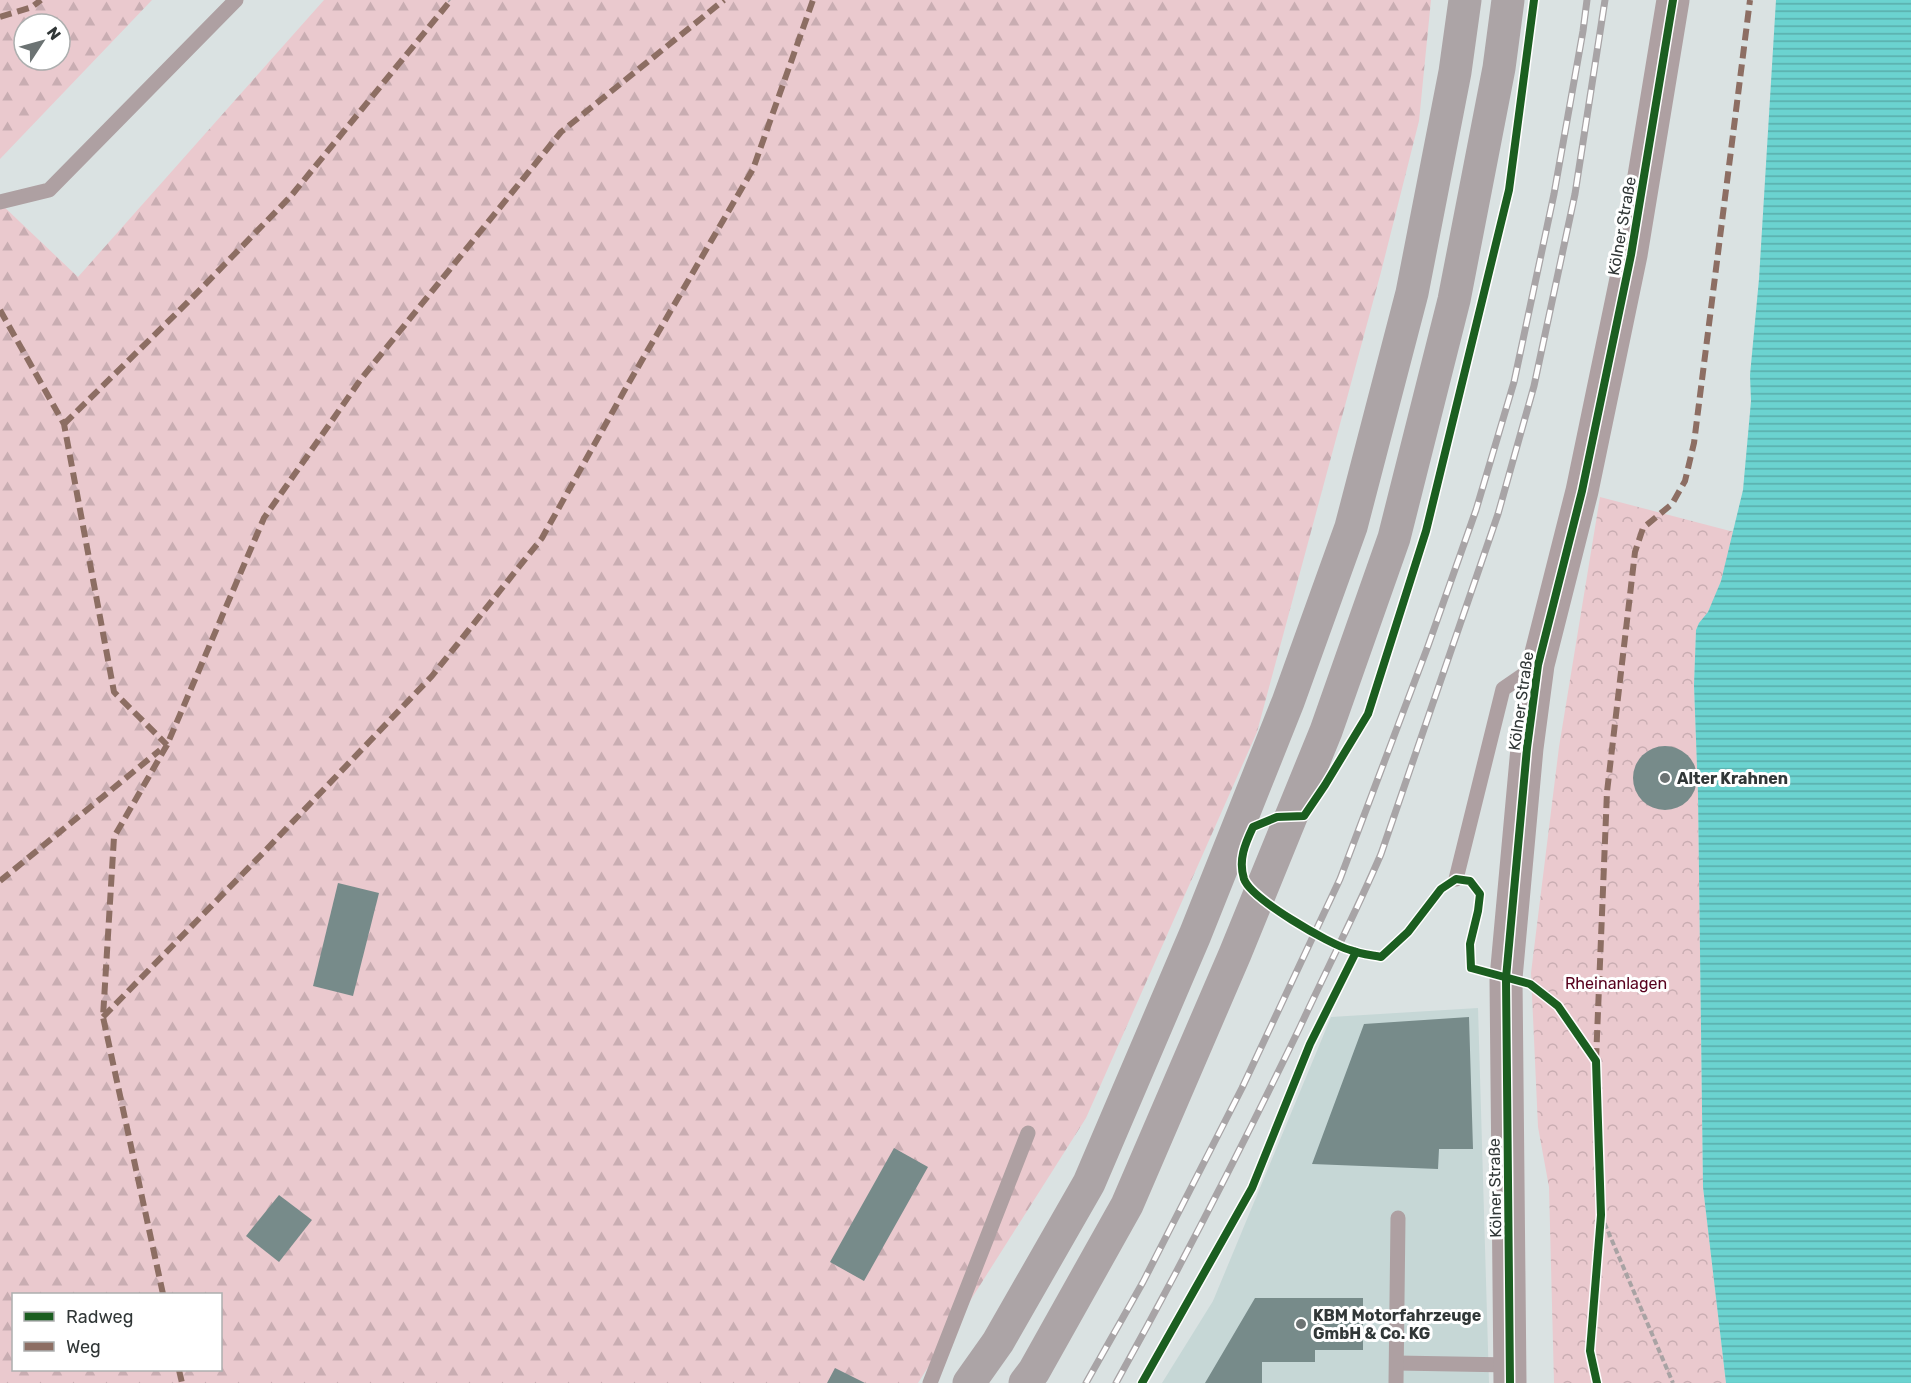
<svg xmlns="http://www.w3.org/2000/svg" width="1911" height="1383" font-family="Rubik,sans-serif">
<defs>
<pattern id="forest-firs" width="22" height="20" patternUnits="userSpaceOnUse" patternTransform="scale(1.5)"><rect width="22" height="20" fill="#eac9ce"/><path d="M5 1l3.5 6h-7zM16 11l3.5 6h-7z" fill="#c9adb2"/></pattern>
<pattern id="park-crowns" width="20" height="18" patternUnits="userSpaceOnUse" patternTransform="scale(1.5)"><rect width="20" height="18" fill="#eac9ce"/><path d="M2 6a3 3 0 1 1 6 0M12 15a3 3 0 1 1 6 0" fill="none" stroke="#c9adb2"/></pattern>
<pattern id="water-rules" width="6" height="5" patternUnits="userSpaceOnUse" patternTransform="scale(1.5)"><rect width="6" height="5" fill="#6bd3d0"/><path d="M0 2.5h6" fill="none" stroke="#59acaa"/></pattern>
</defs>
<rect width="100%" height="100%" fill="#dae2e2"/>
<polygon fill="#c6d7d6" points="1478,1008 1489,1383 1162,1383 1213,1301 1331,1017"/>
<g fill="url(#forest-firs)" fill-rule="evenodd">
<path d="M0 0H152L0 159ZM24 24H60V60H24Z"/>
<path d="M324 0H1431L1419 121 1381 272 1257 732 1086 1118 918 1383H0V203L78 277ZM14 1294H220V1370H14Z"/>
</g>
<path fill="url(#park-crowns)" d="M1600 497 1734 532C1727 558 1722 586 1709 610 1705 618 1699 622 1696 630L1694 685 1698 794 1703 1186 1726 1383H1554L1549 1187 1538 1127 1531 973 1559 747Z"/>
<polygon fill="url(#water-rules)" points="1776,0 1911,0 1911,1383 1726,1383 1703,1187 1698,794 1694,685 1696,630 1699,623 1708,612 1721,581 1743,490 1751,401 1750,375 1759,279"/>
<g fill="#778b8a">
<circle cx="1665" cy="778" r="32"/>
<polygon points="338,883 379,893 353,996 313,986"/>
<polygon points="1469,1017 1473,1149 1439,1149 1438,1169 1312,1164 1364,1024"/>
<polygon points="894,1148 928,1167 864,1281 830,1262"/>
<polygon points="279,1195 312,1220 279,1262 246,1236"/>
<polygon points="1255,1298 1363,1298 1363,1350 1315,1350 1315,1362 1262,1362 1262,1383 1205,1383"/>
<polygon points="835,1368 865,1383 827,1383"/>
</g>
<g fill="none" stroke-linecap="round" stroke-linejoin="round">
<g stroke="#a9a3a4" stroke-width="4" stroke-dasharray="6 3" stroke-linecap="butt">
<polyline points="449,0 450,1"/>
<polyline points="1601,1215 1673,1383"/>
</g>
<g stroke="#aea0a2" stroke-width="15">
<polyline points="0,202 49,190 236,0"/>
<polyline points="1456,879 1503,689 1535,667"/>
<polyline points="1397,1363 1511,1365"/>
<polyline points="930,1383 1028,1133"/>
<polyline points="1396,1383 1398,1218"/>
</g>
<polyline stroke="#aea0a2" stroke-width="33" points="1510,1383 1506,978 1527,748 1538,665 1582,491 1631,255 1673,0"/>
<g stroke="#aca4a6" stroke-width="33">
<polyline points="969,1383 998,1342 1089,1183 1195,935 1288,702 1351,527 1412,293 1455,72 1465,0"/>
<polyline points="1025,1383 1034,1371 1127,1205 1235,954 1326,731 1394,538 1454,300 1499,68 1508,0"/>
</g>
<g stroke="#a8a4a6" stroke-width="7">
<g id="rail">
<polyline points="1086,1383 1143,1282 1242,1088 1340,879 1428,646 1476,510 1514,382 1554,194 1583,31 1587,0"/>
<path d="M1116 1383C1181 1266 1242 1147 1300 1027 1327 969 1356 912 1381 854L1498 514 1534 386 1575 194 1605 0"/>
</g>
</g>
<use href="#rail" stroke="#fff" stroke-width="4.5" stroke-dasharray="14" stroke-linecap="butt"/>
<g stroke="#8d6e63" stroke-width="6" stroke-dasharray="12 6" stroke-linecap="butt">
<polyline points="0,17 32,7 41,0"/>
<polyline points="0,310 64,424 114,692 167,745"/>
<polyline points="64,424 191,299 291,196 451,0"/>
<polyline points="0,881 160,750"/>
<polyline points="103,1017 263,853 432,676 542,538 627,386 753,169 813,0"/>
<polyline points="1596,1060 1607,792 1635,552 1643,528 1672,504 1685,481 1694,443 1750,0"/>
<polyline points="163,1294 103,1017 114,837 167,745 264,518 361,379 561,132 724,0"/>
<polyline points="179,1370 182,1383"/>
</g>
<g stroke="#fff" stroke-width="11">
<g id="cycleway">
<path d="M1534 0 1509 190 1426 531 1368 714 1325 785 1304 816 1277 817 1253 827C1245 844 1238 860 1244 879 1251 899 1329 944 1350 950 1360 954 1371 955 1381 957L1408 932 1441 889 1456 879 1470 881 1480 894 1478 911 1470 944 1471 968 1530 984 1558 1006 1596 1061 1601 1215 1590 1351 1597 1383"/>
<polyline points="1142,1383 1252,1188 1310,1044 1356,952"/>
<polyline points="1510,1383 1506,978 1527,748 1538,665 1582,491 1631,255 1673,0"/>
</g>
</g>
<use href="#cycleway" stroke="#1b5e20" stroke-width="8"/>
</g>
<g fill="#6c7373" stroke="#fff" stroke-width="2">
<circle cx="1665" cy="778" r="6"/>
<circle cx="1301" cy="1324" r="6"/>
</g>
<g text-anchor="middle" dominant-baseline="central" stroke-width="6" stroke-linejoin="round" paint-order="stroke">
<g font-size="16" fill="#313737" stroke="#fff">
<text transform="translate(1622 226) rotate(-80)">Kölner Straße</text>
<text transform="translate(1521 701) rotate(-82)">Kölner Straße</text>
<text transform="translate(1495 1188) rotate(-91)">Kölner Straße</text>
</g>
<g font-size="16" font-weight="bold" fill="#313737" stroke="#fff" text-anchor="start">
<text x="1677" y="778">Alter Krahnen</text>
<text x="1313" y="1315">KBM Motorfahrzeuge<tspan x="1313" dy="18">GmbH &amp; Co. KG</tspan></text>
</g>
<g font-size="16" fill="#57001d" stroke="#fff">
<text x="1616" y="983">Rheinanlagen</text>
</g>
</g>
<rect x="12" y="1293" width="210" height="78" fill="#ffffff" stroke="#adafaf" stroke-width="1.5"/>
<rect x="24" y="1312" width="30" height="9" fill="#1b5e20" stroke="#adafaf" stroke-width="1.5"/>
<text x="66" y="1323" font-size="18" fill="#313737">Radweg</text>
<rect x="24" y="1342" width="30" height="9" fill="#8d6e63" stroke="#adafaf" stroke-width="1.5"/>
<text x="66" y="1353" font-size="18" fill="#313737">Weg</text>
<g transform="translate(42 42) rotate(54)"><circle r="28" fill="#ffffff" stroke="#adafaf" stroke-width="1.5"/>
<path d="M0-4.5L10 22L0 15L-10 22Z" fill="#6c7373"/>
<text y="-9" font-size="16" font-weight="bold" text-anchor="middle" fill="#313737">N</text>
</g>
</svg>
